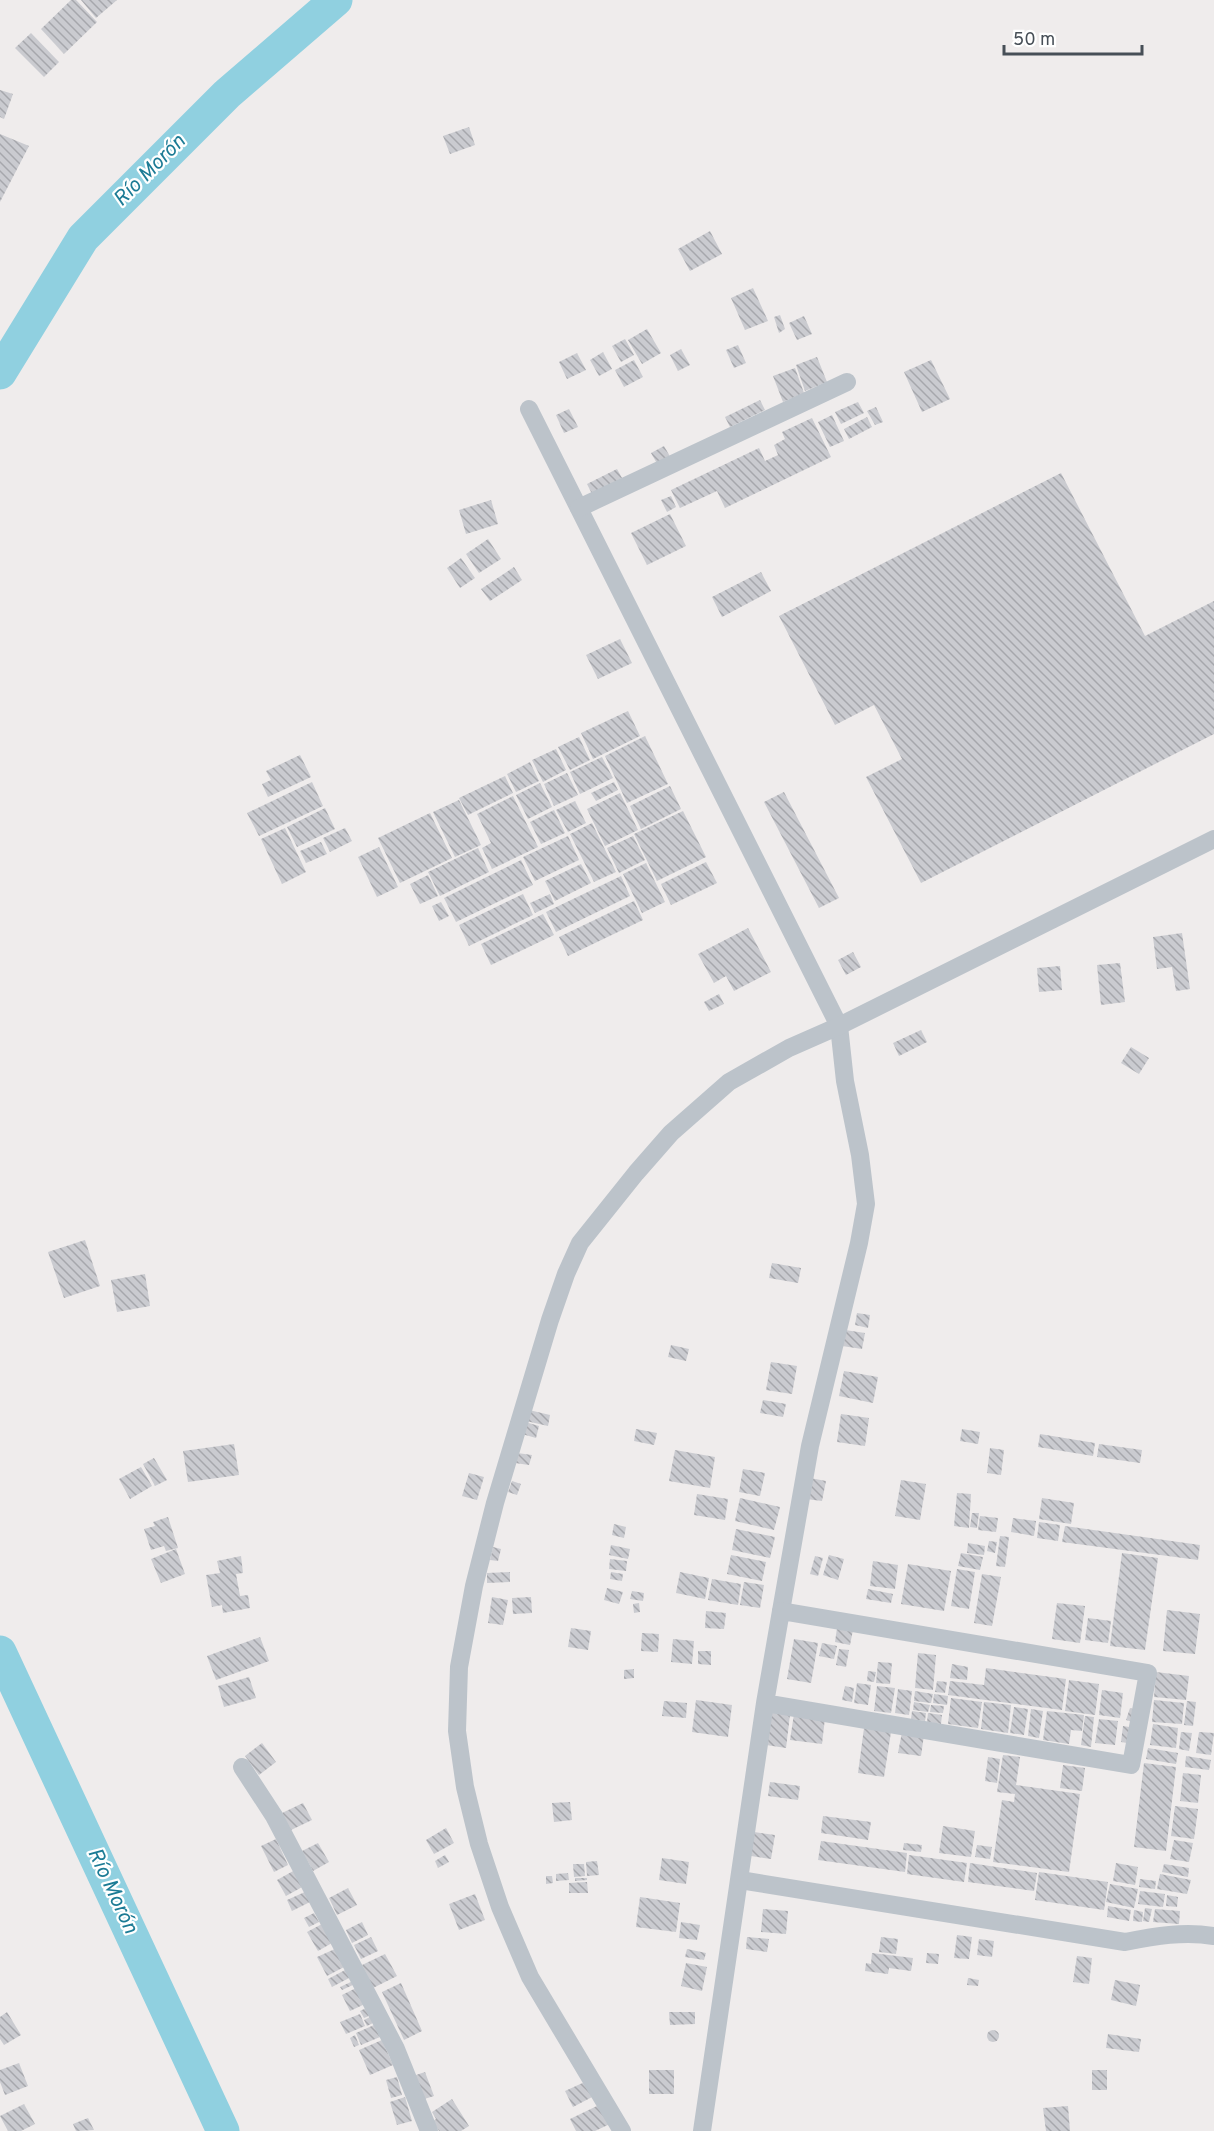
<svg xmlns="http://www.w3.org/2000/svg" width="1214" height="2131" font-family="Overpass,sans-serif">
<defs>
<pattern id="building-back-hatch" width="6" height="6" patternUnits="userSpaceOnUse" patternTransform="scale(1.5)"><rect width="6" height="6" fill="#cacbd0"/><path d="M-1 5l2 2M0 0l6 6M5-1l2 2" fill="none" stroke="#a6a7ac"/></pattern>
</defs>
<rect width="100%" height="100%" fill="#efecec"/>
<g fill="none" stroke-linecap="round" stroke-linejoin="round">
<g stroke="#90d0e0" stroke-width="33">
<polyline points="0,373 83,238 227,94 336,0"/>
<polyline points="0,1652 223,2131"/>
</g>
</g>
<g fill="url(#building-back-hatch)">
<polygon points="71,0 76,0 97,22 64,54 41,29"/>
<polygon points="81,0 117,0 96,18"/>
<polygon points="31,33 59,62 44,77 15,48"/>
<polygon points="0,90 13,94 4,119 0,117"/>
<polygon points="469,127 475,145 450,154 443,136"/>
<polygon points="0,134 29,146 0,202"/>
<polygon points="710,231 722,254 690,271 678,249"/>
<polygon points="753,288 768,321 745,330 731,298"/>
<polygon points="780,315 785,329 779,333 774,317"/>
<polygon points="804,316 812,334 797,340 789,323"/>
<polygon points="647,329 661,353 642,364 628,340"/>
<polygon points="625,339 634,355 621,362 612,346"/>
<polygon points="738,345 746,363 734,368 726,350"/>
<polygon points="681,349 690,365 678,371 670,355"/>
<polygon points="603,352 612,369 599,376 590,360"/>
<polygon points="577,353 586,370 567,379 559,362"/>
<polygon points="817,357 827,382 805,391 796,365"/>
<polygon points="634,360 643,377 624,387 615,370"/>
<polygon points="931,360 950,399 922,412 904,372"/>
<polygon points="795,368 804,393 783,402 773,376"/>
<polygon points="760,400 765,410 730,427 725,417"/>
<polygon points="858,402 864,413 841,424 835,412"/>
<polygon points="876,407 883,422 875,425 867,411"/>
<polygon points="569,409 578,427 564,433 556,415"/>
<polygon points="832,415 844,441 830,447 818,422"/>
<polygon points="867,417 872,427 849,439 844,429"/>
<polygon points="812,418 831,457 725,508 717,491 680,508 671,490 759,448 765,461 778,455 774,445 785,439 782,432"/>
<polygon points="664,446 672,460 659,467 651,453"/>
<polygon points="617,469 622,478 592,494 587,484"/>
<polygon points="1061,473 1145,636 1214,601 1214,734 921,883 866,777 902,759 874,705 835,725 779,616"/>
<polygon points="671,496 676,507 667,512 661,500"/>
<polygon points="491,500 498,524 466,534 459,510"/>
<polygon points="670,514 686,546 647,565 631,533"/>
<polygon points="488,539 501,559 479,573 466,554"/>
<polygon points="461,558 475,578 460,588 447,568"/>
<polygon points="514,567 522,580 490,601 481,589"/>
<polygon points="761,572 771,591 722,617 712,597"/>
<polygon points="620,639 632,663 598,679 586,655"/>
<polygon points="628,711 640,736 593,759 581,733"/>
<polygon points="645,736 668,784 627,803 605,756"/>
<polygon points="579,737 590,760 570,770 558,747"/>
<polygon points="556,749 566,770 543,782 532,760"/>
<polygon points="300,755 311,777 268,797 262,784 271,780 266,771"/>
<polygon points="602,757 613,778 580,794 570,772"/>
<polygon points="530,762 539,781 516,792 507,774"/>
<polygon points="567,773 578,795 554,806 544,784"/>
<polygon points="505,776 513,793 468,815 459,798"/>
<polygon points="312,782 323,806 259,836 247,813"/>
<polygon points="614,782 618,790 596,801 591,793"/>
<polygon points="540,783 552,807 528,819 516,795"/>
<polygon points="670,786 681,809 641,829 630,806"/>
<polygon points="784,792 839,898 819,908 764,802"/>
<polygon points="620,793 638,830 605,846 587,809"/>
<polygon points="513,796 538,847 492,869 482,848 491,843 477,814"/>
<polygon points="459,800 481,845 455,857 433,812"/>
<polygon points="575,801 586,823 568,832 556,810"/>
<polygon points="325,808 335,829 297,847 287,827"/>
<polygon points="554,810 565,833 541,844 530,822"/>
<polygon points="683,811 706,857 657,881 634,834"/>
<polygon points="430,813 452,858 400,883 378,838"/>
<polygon points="592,823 616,872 594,882 570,834"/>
<polygon points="285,828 306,872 282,884 261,839"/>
<polygon points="345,828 352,841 330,852 323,838"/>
<polygon points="568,836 579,860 535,881 523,857"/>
<polygon points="633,836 645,860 619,873 607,848"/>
<polygon points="321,842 327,854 306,863 300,851"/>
<polygon points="379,847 398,887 377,897 358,857"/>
<polygon points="478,848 489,872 440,896 428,872"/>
<polygon points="521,860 533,885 456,922 444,898"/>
<polygon points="706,862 717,883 671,905 661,884"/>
<polygon points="646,863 665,902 642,913 623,874"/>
<polygon points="581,864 591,883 555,901 545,881"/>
<polygon points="428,875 438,896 420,904 410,884"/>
<polygon points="621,876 630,896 556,932 546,912"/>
<polygon points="523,894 533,915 469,946 459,925"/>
<polygon points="550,894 554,904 535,913 530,903"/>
<polygon points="634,901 643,920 568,956 559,937"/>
<polygon points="441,902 449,916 439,921 432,906"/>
<polygon points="543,914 554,935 491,965 481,944"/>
<polygon points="748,928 771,972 734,991 726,976 714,983 698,954"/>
<polygon points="1182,933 1190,989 1176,991 1172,967 1157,969 1153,937"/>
<polygon points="853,952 861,967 846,975 838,960"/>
<polygon points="1120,963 1125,1002 1101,1005 1097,965"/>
<polygon points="1060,966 1062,990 1039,992 1037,968"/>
<polygon points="719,994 724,1004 709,1011 704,1002"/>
<polygon points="921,1030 927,1042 899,1056 893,1043"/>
<polygon points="1131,1047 1149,1058 1139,1074 1121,1063"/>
<polygon points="85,1240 100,1286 64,1298 48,1252"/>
<polygon points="772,1263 801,1268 798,1283 769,1278"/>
<polygon points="145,1274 150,1306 117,1312 111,1280"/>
<polygon points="857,1313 870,1315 868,1328 855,1325"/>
<polygon points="845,1330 865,1333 862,1349 842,1346"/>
<polygon points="671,1345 689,1349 686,1361 668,1357"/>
<polygon points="771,1362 797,1366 792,1394 766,1390"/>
<polygon points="844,1371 878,1377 873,1403 839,1396"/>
<polygon points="763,1400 786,1404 783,1417 760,1413"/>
<polygon points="529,1410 550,1415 548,1426 526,1421"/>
<polygon points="841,1414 869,1418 865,1446 837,1442"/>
<polygon points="525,1422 539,1426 536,1438 522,1434"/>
<polygon points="636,1429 657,1433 654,1445 634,1441"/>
<polygon points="962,1429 980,1432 978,1444 960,1441"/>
<polygon points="1040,1434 1095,1443 1093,1456 1038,1447"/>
<polygon points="234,1444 239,1475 188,1482 183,1451"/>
<polygon points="1099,1444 1142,1450 1140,1463 1097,1457"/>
<polygon points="990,1448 1004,1450 1001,1475 987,1473"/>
<polygon points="675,1450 715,1457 710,1488 669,1481"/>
<polygon points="517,1453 532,1455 529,1465 515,1463"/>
<polygon points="154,1458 167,1480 155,1486 143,1464"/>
<polygon points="141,1467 152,1486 130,1499 119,1479"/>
<polygon points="743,1469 765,1473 760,1496 739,1492"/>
<polygon points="469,1473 484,1477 477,1500 462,1496"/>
<polygon points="810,1478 826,1481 822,1501 806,1499"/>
<polygon points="901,1480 926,1484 920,1520 895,1516"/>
<polygon points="512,1481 521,1484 517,1495 508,1492"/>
<polygon points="957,1493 971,1494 969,1528 954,1526"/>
<polygon points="697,1494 728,1499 725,1520 694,1515"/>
<polygon points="740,1498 780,1507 774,1530 735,1521"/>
<polygon points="1042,1498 1074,1503 1071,1524 1039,1519"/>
<polygon points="972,1513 979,1513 977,1528 970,1527"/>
<polygon points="980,1516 998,1518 996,1532 978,1530"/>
<polygon points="168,1517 178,1548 166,1551 164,1546 151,1550 144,1529 155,1526 153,1522"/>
<polygon points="1013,1518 1036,1521 1034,1536 1011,1532"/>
<polygon points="1039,1522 1060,1525 1058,1541 1037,1538"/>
<polygon points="614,1524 626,1527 624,1538 612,1535"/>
<polygon points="1065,1526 1200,1545 1198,1560 1062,1542"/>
<polygon points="736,1529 775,1537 770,1558 732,1550"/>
<polygon points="1000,1536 1009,1537 1005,1567 996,1566"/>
<polygon points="989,1541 997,1542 995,1553 987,1551"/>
<polygon points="968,1543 985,1546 984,1555 967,1553"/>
<polygon points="611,1545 630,1549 628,1559 609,1555"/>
<polygon points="493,1547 501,1549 498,1561 490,1560"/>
<polygon points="176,1549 185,1574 161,1583 151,1559"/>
<polygon points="961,1553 983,1557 980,1570 958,1566"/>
<polygon points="1122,1553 1158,1558 1145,1650 1110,1646"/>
<polygon points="731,1555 766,1562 762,1581 727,1574"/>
<polygon points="829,1555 844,1559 838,1580 823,1575"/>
<polygon points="241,1556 243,1573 236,1574 240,1596 248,1595 250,1608 223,1613 222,1605 212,1607 206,1575 220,1573 217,1561"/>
<polygon points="815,1556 823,1558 818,1576 810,1574"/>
<polygon points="610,1559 627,1561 626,1571 609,1569"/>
<polygon points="873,1561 898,1565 895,1589 870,1586"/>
<polygon points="908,1564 951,1571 944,1611 901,1604"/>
<polygon points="957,1569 975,1572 969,1609 951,1606"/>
<polygon points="510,1572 510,1582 487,1583 487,1573"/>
<polygon points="611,1572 623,1574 622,1581 610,1579"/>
<polygon points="680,1572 709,1578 705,1599 676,1593"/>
<polygon points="982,1574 1001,1577 992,1626 974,1623"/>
<polygon points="712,1579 741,1584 738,1605 708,1600"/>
<polygon points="744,1582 764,1585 760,1608 740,1605"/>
<polygon points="607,1588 623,1592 619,1604 604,1600"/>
<polygon points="868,1589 893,1594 891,1603 866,1599"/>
<polygon points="632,1591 644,1593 643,1601 630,1599"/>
<polygon points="492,1597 508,1600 503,1625 488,1623"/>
<polygon points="531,1597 532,1613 513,1614 512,1598"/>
<polygon points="639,1603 640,1612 634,1613 633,1604"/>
<polygon points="1057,1603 1085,1606 1080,1643 1052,1639"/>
<polygon points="1167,1610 1200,1614 1195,1654 1163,1651"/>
<polygon points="706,1611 726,1613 724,1629 705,1628"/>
<polygon points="1088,1618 1111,1621 1108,1643 1085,1640"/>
<polygon points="571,1628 591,1631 588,1650 568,1647"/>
<polygon points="837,1628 853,1630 850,1645 835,1642"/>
<polygon points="642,1633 659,1634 658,1652 641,1651"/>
<polygon points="260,1637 269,1661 216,1680 207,1656"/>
<polygon points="673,1639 694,1641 692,1664 671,1662"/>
<polygon points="794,1639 818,1643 811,1683 787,1679"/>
<polygon points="822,1643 837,1646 834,1659 819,1656"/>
<polygon points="839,1649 849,1650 846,1667 836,1665"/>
<polygon points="698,1651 711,1651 711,1665 698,1664"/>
<polygon points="918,1653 936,1655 933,1690 915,1688"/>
<polygon points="878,1662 892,1663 890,1684 876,1683"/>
<polygon points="952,1664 968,1667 967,1680 950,1678"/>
<polygon points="986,1668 1066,1679 1062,1710 948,1695 950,1681 984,1685"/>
<polygon points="634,1669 634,1678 624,1679 624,1670"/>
<polygon points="868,1671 876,1672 874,1682 867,1681"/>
<polygon points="1156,1672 1189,1676 1186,1700 1154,1697"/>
<polygon points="249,1677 256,1698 224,1707 218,1686"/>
<polygon points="1069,1680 1099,1684 1095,1715 1065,1711"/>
<polygon points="937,1681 947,1682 945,1693 935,1692"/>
<polygon points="857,1683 871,1685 868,1705 854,1703"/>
<polygon points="845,1686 854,1688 852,1702 842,1700"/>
<polygon points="877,1686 895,1688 891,1713 874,1711"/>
<polygon points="898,1689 912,1691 909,1715 895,1713"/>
<polygon points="1102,1690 1123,1693 1120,1718 1099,1715"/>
<polygon points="915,1691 933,1694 931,1703 914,1701"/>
<polygon points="934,1694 948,1696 947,1705 933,1703"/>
<polygon points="951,1698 982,1702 978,1728 948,1724"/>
<polygon points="696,1700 732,1705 728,1737 692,1732"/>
<polygon points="1154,1700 1184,1703 1182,1724 1152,1722"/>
<polygon points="664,1701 687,1703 686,1718 662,1716"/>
<polygon points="1187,1701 1196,1702 1193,1726 1184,1725"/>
<polygon points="914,1702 930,1705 928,1712 913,1710"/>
<polygon points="984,1702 1011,1705 1008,1733 981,1729"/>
<polygon points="931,1705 944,1706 943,1713 930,1712"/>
<polygon points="1014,1707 1028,1709 1024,1735 1010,1733"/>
<polygon points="1130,1708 1140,1711 1136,1723 1126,1720"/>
<polygon points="1031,1709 1043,1711 1039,1738 1028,1736"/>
<polygon points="912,1711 926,1713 925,1721 911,1719"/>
<polygon points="1047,1711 1084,1715 1082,1731 1071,1730 1069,1744 1043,1740"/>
<polygon points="770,1712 790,1715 786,1748 766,1745"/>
<polygon points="928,1713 942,1715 941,1724 927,1722"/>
<polygon points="794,1714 825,1718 822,1744 790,1740"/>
<polygon points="1085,1716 1094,1717 1091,1747 1081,1745"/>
<polygon points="1099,1719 1118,1721 1115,1745 1095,1743"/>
<polygon points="1153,1724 1178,1728 1176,1748 1150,1745"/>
<polygon points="1123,1726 1136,1728 1133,1744 1121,1742"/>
<polygon points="864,1728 891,1732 884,1777 858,1773"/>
<polygon points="902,1732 924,1735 921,1756 898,1753"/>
<polygon points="1181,1732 1192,1733 1189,1751 1179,1749"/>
<polygon points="1199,1732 1214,1733 1211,1755 1196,1753"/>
<polygon points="262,1743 276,1762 259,1775 245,1756"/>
<polygon points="1148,1748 1178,1753 1176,1764 1146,1759"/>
<polygon points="1003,1755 1020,1757 1016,1785 1080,1794 1069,1872 993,1862 1002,1800 1014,1802 1015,1794 997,1792"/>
<polygon points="1186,1756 1211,1760 1209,1770 1185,1767"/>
<polygon points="988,1757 1000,1759 997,1783 985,1781"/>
<polygon points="1144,1763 1176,1767 1166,1851 1134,1847"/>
<polygon points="1063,1765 1085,1768 1082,1791 1060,1788"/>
<polygon points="1183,1773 1201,1775 1198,1803 1180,1801"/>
<polygon points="770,1782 800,1786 798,1800 768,1796"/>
<polygon points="570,1802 572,1820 554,1822 552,1803"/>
<polygon points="303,1803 312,1820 291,1830 282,1813"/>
<polygon points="1175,1806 1198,1809 1194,1839 1171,1836"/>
<polygon points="823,1816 871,1822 868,1840 821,1833"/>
<polygon points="943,1826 975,1831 971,1857 939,1853"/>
<polygon points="446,1828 454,1843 434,1854 426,1840"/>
<polygon points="754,1832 775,1835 771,1859 751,1856"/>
<polygon points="276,1839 288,1865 274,1872 261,1846"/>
<polygon points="1174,1840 1193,1843 1189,1862 1170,1859"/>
<polygon points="821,1841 907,1853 905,1872 818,1860"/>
<polygon points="318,1843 329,1862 313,1871 302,1851"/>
<polygon points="904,1843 922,1845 921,1852 903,1850"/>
<polygon points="977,1845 992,1847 990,1859 975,1857"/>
<polygon points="445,1855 449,1862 438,1868 435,1861"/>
<polygon points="909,1855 967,1863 964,1882 907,1874"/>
<polygon points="662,1858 689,1862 686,1884 659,1880"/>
<polygon points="597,1861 599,1875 587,1876 586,1862"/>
<polygon points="970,1863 1037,1873 1034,1891 968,1882"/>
<polygon points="1116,1863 1138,1867 1135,1885 1113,1881"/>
<polygon points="573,1864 584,1864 585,1876 574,1877"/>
<polygon points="1164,1864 1189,1868 1188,1877 1162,1872"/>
<polygon points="295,1870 304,1886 286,1896 277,1880"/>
<polygon points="1039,1872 1108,1882 1104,1910 1035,1900"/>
<polygon points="568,1873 569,1880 556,1881 556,1874"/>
<polygon points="1160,1874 1191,1880 1187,1894 1157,1889"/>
<polygon points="546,1876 552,1876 553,1883 546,1884"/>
<polygon points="575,1878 587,1878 587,1880 575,1881"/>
<polygon points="1140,1879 1156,1881 1155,1889 1139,1887"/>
<polygon points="587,1882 588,1893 569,1893 569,1883"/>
<polygon points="1110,1884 1138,1889 1134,1908 1106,1902"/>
<polygon points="348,1888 357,1905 337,1915 329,1898"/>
<polygon points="307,1891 312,1901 292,1911 287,1900"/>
<polygon points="1140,1891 1165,1894 1163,1907 1138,1904"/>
<polygon points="475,1894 485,1920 459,1930 449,1904"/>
<polygon points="1167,1895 1178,1897 1177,1907 1166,1906"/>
<polygon points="640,1897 680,1903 676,1932 636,1927"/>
<polygon points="1108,1906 1131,1910 1129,1921 1107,1917"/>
<polygon points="1145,1908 1152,1909 1149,1922 1143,1921"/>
<polygon points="763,1909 788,1911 786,1934 761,1932"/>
<polygon points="1155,1909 1180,1911 1179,1924 1153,1922"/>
<polygon points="1134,1910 1143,1912 1142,1922 1133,1921"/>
<polygon points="314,1913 319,1922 309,1927 304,1918"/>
<polygon points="362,1922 368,1935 352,1943 346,1930"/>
<polygon points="681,1922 700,1925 697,1940 679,1938"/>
<polygon points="322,1924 332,1943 318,1951 307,1932"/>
<polygon points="957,1935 972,1937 969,1959 954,1958"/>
<polygon points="371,1937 378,1951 361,1959 354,1945"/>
<polygon points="747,1937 769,1939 767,1952 746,1949"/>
<polygon points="881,1937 898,1939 896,1954 879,1952"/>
<polygon points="979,1939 994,1941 992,1957 977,1955"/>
<polygon points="337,1948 346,1966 327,1976 317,1957"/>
<polygon points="687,1949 706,1953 704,1960 685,1957"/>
<polygon points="872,1953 913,1958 911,1971 889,1968 888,1974 865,1971 866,1963 871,1964"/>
<polygon points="927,1953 939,1954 938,1964 926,1963"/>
<polygon points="385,1954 397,1976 373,1988 362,1965"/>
<polygon points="1077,1956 1092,1958 1089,1984 1073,1982"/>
<polygon points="686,1963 707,1967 702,1991 681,1986"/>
<polygon points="347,1969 351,1977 332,1987 328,1979"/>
<polygon points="968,1978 979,1980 978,1986 967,1985"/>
<polygon points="1115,1980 1140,1985 1136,2006 1111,2000"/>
<polygon points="353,1981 355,1984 342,1990 340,1987"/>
<polygon points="401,1983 422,2031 404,2040 382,1992"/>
<polygon points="356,1988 365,2004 350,2011 342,1995"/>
<polygon points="366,2008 369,2016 364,2018 360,2011"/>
<polygon points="7,2012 21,2035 4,2045 0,2039 0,2017"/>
<polygon points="669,2012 695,2012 695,2024 670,2025"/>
<polygon points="360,2014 365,2026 346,2034 340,2022"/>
<polygon points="370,2017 373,2023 367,2026 364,2020"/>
<polygon points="374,2025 380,2037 361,2045 356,2033"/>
<circle cx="993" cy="2036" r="6"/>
<polygon points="1108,2034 1141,2039 1139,2052 1106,2048"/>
<polygon points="355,2035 359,2045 354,2047 350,2038"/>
<polygon points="382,2040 393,2065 370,2075 359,2050"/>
<polygon points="19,2063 28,2086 5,2095 0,2082 0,2070"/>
<rect x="649" y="2070" width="25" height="24"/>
<rect x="1092" y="2070" width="15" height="20"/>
<polygon points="425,2072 434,2096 421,2100 413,2076"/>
<polygon points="397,2077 402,2095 391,2098 386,2080"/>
<polygon points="589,2080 596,2095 573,2107 565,2091"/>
<polygon points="405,2097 412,2121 397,2125 390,2102"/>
<polygon points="452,2099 469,2126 461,2131 439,2131 433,2121 436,2119 432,2112"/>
<polygon points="24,2104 35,2124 21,2131 8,2131 0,2116"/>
<polygon points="601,2104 610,2124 595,2131 576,2131 570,2119"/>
<polygon points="1068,2106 1070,2131 1046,2131 1043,2108"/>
<polygon points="88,2118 94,2130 76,2131 73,2124"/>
</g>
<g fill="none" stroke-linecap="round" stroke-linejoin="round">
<g stroke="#bcc3ca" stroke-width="18">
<polyline points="529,409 839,1026 845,1081 860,1155 866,1204 859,1243 810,1446 781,1611"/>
<polyline points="579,508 847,382"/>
<polyline points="242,1767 274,1816 396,2049 429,2131"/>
<path d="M740 1880 1125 1942C1155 1936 1184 1931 1214 1936"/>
<polyline points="622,2131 530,1977 500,1907 479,1844 465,1787 457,1731 459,1667 474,1586 495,1503 550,1320 566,1274 580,1243 636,1173 671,1133 729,1082 789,1048 839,1026 1214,839"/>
<polyline points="702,2131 765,1703 781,1611 1148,1673 1131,1765 765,1703"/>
</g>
</g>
<g text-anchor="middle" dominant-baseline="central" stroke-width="4.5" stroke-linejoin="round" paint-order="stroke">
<g font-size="21" font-style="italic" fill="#1c7b95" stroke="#fff">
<text transform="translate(150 171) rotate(-45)">Río Morón</text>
<text transform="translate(112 1891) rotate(65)">Río Morón</text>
</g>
</g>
<path d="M1004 45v9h138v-9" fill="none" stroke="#474f57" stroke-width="3"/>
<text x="1013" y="45" font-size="18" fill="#474f57" stroke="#ffffff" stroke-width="4.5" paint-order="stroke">50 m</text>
</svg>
